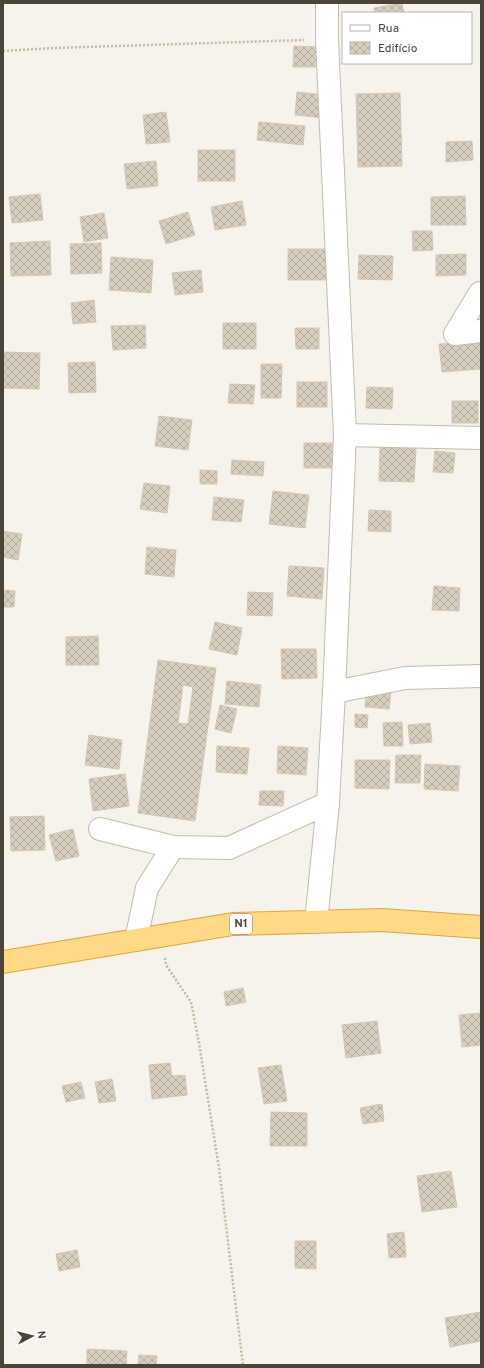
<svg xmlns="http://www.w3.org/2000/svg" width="484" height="1368" font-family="Overpass,sans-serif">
<defs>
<pattern id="building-cross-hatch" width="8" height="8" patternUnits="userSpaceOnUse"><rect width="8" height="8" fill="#d8cfc1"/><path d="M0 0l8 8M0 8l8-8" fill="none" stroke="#b1aa9e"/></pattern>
</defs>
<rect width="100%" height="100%" fill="#f6f3ec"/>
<g fill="url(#building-cross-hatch)" stroke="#d3c7b4" fill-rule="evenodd">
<polygon points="402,3 404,13 375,13 374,8"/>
<polygon points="294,46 318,47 318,67 293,67"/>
<polygon points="297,92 326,95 324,118 295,115"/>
<polygon points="400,93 402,166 358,167 356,94"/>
<polygon points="166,112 170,142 146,144 143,115"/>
<polygon points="259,122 305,126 303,145 257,140"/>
<polygon points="472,141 473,160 446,162 446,142"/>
<rect x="198" y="150" width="37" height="31"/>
<polygon points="156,161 158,186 127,189 124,164"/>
<polygon points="40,194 43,220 12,223 9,197"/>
<polygon points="465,196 466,225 431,225 431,197"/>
<polygon points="242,201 246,225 215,230 211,207"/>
<polygon points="188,212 195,235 166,244 159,221"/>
<polygon points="104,213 108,238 84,242 80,217"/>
<polygon points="412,231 432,231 433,250 413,251"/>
<polygon points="50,241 51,275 11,276 10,243"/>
<polygon points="101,243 102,273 71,274 70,244"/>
<polygon points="288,249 326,249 327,280 288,280"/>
<polygon points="466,254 466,275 436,276 436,255"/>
<polygon points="359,255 393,256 392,280 358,279"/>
<polygon points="111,257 153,260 151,293 109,290"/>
<polygon points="201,270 203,292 175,295 172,273"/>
<polygon points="94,300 96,322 73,324 71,303"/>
<rect x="223" y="323" width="33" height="26"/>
<polygon points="145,325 146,348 113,350 111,326"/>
<polygon points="295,328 319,328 319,349 296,349"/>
<polygon points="481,341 481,369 442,372 439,344"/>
<polygon points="3,352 40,353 39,389 3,388"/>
<polygon points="95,362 96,392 69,393 68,363"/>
<polygon points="261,364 282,364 281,398 261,398"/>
<rect x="297" y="382" width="30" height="25"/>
<polygon points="230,384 255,385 253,404 228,403"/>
<polygon points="367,387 393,388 392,409 366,408"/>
<rect x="452" y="401" width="26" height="22"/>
<polygon points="159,416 192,420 188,450 155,446"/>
<rect x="304" y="443" width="28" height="25"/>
<polygon points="380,447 416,449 414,482 379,481"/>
<polygon points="435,451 455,453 453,473 433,472"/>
<polygon points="232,460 264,462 263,476 231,474"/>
<polygon points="200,470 217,471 217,484 200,484"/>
<polygon points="144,483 170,486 167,513 140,509"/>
<polygon points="273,491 309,495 305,528 269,524"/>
<polygon points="214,497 244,500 241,522 212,520"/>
<polygon points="369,510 391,511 391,532 368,531"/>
<polygon points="3,531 22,534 18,560 3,557"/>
<polygon points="147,547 176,550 174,577 145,574"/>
<polygon points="289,566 324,568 322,599 287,596"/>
<polygon points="434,586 460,588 459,611 432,610"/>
<polygon points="3,590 15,591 14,607 3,607"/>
<polygon points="248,592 273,593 272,616 247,615"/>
<polygon points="215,622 242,628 237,655 209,649"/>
<polygon points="98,636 99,665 66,665 66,637"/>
<polygon points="281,649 316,649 317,678 282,679"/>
<path d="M158 660 216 668 195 821 138 813ZM183 685 193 687 188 724 178 723Z"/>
<polygon points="227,681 261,685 259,707 225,704"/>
<polygon points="367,688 391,690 389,709 365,707"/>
<polygon points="220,705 237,709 231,733 215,729"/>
<polygon points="355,714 368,715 367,728 355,727"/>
<polygon points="402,722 403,746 384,746 383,723"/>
<polygon points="430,723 432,742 410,744 408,725"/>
<polygon points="89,735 122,740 119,769 85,765"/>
<polygon points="217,746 249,748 247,774 216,772"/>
<polygon points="278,746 308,748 306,775 277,773"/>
<polygon points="396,755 421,755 420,783 395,783"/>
<polygon points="355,760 390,760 389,789 355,788"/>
<polygon points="425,764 460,766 458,791 424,789"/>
<polygon points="125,774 129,806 93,811 89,779"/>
<polygon points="260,791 284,791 283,806 259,805"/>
<polygon points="44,816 45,850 11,851 10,817"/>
<polygon points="73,829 79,856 56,861 49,835"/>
<polygon points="243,988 246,1002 226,1006 224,992"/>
<polygon points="481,1013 481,1045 462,1047 459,1015"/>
<polygon points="377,1021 381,1053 346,1058 342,1025"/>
<polygon points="170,1063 172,1076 185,1075 187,1095 152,1099 149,1065"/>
<polygon points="281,1065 287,1101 264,1104 258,1068"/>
<polygon points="112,1079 116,1101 99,1103 95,1082"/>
<polygon points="81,1082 85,1098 66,1102 62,1086"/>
<polygon points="382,1104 384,1121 363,1124 360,1108"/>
<polygon points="271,1112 307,1113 307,1146 270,1146"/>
<polygon points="451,1171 457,1207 422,1212 417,1176"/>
<polygon points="404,1232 406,1257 389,1258 387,1234"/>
<polygon points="295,1241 316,1241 316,1269 295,1268"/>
<polygon points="77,1250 80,1267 59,1271 56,1254"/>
<polygon points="481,1312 481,1341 450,1347 445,1318"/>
<polygon points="87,1349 127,1351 126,1365 87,1365"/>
<polygon points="139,1355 157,1356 156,1365 138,1365"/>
</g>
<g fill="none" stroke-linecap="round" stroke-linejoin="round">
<g stroke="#c2bbae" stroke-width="24">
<g id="minor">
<polyline points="480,293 455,334 481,331"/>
<polyline points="345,435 481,438"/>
<polyline points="334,692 405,678 481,676"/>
<polyline points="100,829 173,847 229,848 328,803"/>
<polyline points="316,922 328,803 334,692 345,435 327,40 327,3"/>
<polyline points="136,940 147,888 173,847"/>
</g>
</g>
<g stroke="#e0a43c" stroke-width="24">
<polyline id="trunk" points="3,962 233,924 382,920 481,927"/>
</g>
<g stroke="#c4b79f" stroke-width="2.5" stroke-dasharray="2 2" stroke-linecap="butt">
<polyline points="3,51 54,48 304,40"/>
<polyline points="165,958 166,965 191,1002 199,1043 219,1168 243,1365"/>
</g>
<use href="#minor" stroke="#fff" stroke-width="22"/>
<use href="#trunk" stroke="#ffd985" stroke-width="22"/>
</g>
<g text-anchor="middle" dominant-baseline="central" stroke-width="3.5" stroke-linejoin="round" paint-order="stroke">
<rect fill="#fff" stroke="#817c74" stroke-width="1" x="230" y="914" width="22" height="20" rx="3"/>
<g font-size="12" font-weight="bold" fill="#4b4439">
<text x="241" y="924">N1</text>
</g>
</g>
<rect width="484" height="1368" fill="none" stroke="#4b4439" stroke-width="8"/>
<rect x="342" y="12" width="130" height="52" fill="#ffffff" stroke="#b7b4b0"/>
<rect x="350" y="25" width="20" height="6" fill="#ffffff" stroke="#b7b4b0"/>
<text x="378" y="32" font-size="12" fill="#4b4439">Rua</text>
<rect x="350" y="42" width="20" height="12" fill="url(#building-cross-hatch)" stroke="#b7b4b0"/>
<text x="378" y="52" font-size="12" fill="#4b4439">Edifício</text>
<g transform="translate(32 1336) rotate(83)" stroke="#ffffff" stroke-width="3" paint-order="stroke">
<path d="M0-3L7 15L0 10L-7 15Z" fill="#4b4439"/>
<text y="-6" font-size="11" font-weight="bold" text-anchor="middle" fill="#4b4439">N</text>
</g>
</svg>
